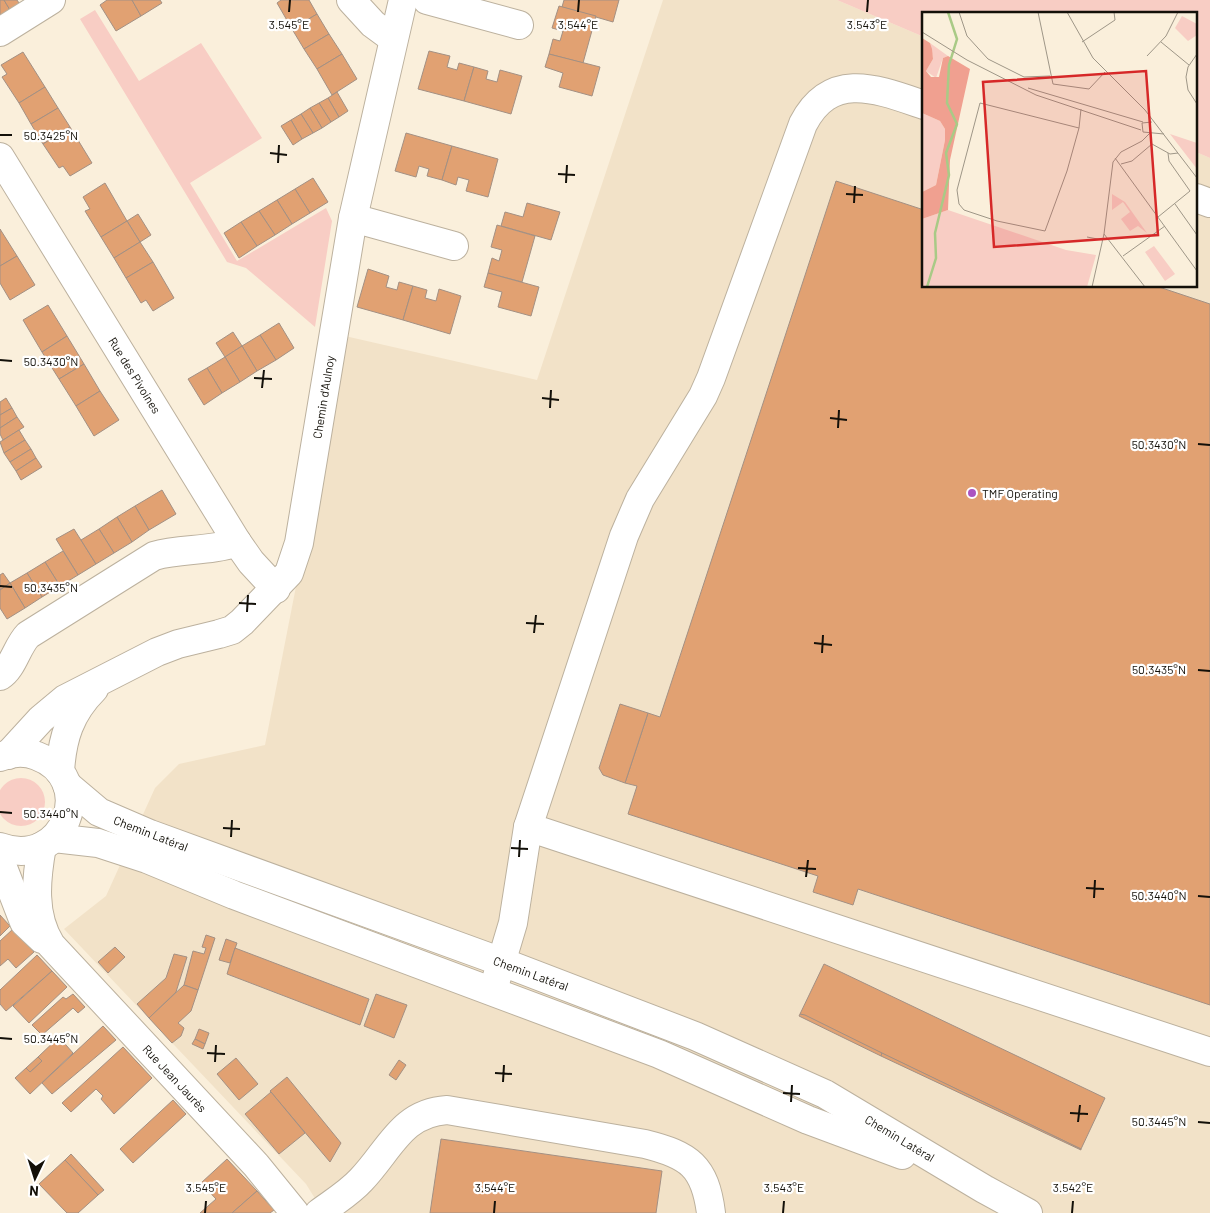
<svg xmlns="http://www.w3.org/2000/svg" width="1210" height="1213" font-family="Barlow,sans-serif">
<rect width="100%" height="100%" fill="#faefdb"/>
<polygon fill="#f2e2c8" points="663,0 837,0 924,37 924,286 1196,286 1196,152 1210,158 1210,1213 324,1213 306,1184 64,929 106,896 155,788 179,764 265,745 345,336 537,380"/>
<g fill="#f8cdc4">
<polygon points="837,0 1210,0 1210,158 1196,152 1196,14 924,14 924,37"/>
<polygon points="95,10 139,81 201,43 262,138 190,183 237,261 326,208 332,221 315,327 246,268 227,262 80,19"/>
<circle cx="21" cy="802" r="24"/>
</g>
<g fill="#e1a172" stroke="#a39083">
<polygon points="0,0 4,0 13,15 4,21 0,15"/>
<polygon points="4,0 17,0 23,9 13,15"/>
<polygon points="107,0 132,0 141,16 116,31 100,5"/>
<polygon points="132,0 160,0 162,3 141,16"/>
<polygon points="281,0 309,0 317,14 292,29 277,3"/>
<polygon points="564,0 619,0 613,22 562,7"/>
<polygon points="559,6 596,16 583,63 549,54 553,39 560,41 563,31 552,28"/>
<polygon points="317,14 329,34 304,49 292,29"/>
<polygon points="329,34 342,54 317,69 304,49"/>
<polygon points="429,51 450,56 447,67 450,68 457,70 459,63 474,67 464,101 418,89"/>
<polygon points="23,52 45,87 19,103 2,77 7,74 1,65"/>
<polygon points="342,54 357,79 332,95 317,69"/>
<polygon points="549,54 600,67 592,96 559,87 563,73 545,67"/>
<polygon points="474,67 488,71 486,79 497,82 500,70 522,76 511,114 464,101"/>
<polygon points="45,87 58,108 31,124 19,103"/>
<polygon points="337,92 348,111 339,117 328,98"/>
<polygon points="328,98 339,117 331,122 319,103"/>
<polygon points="319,103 331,122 322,128 310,108"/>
<polygon points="58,108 70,127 43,144 31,124"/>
<polygon points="310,108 322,128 313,133 301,114"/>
<polygon points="301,114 313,133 302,139 291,120"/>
<polygon points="291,120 302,139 293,145 281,126"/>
<polygon points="70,127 92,163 70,176 63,166 59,168 43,144"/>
<polygon points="406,133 452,146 442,180 427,176 429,169 419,166 416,177 395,171"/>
<polygon points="452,146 498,159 488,197 466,191 469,180 458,177 456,185 442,180"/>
<polygon points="313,178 328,202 310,213 295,189"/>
<polygon points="836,181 924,210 924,286 1156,286 1210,304 1210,1005 858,889 853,905 813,892 818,876 628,814 637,786 625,783 648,713 660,717"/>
<polygon points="105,183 127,221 101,237 85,211 90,209 83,197"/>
<polygon points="295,189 310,213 292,224 277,200"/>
<polygon points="277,200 292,224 275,235 259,211"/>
<polygon points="527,203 560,212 551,240 501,226 505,212 523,217"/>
<polygon points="259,211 275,235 257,246 241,222"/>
<polygon points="138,214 151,235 140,242 127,221"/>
<polygon points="127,221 140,242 114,258 101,237"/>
<polygon points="241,222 257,246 239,258 224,233"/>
<polygon points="497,225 535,236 522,282 488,273 492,258 499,261 502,250 491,247"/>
<polygon points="0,229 17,256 0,266"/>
<polygon points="140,242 153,262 126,278 114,258"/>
<polygon points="17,256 35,285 10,300 0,283 0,266"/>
<polygon points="153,262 174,298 153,311 146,300 141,303 126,278"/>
<polygon points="368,269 389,276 386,287 397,290 399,282 413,286 403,320 357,307"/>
<polygon points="488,273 539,287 531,316 498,307 502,292 484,287"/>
<polygon points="413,286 427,290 425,298 436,301 439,289 461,296 450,334 403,320"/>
<polygon points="48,305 67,336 42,352 23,320"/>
<polygon points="279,323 294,348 276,360 260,335"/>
<polygon points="233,332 242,346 225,357 216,343"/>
<polygon points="260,335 276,360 257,371 242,346"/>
<polygon points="67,336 84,364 59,379 42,352"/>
<polygon points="242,346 257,371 240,382 225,357"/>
<polygon points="225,357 240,382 222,393 207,368"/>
<polygon points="84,364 100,391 76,406 59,379"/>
<polygon points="207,368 222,393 204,405 188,379"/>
<polygon points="100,391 119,420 94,436 76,406"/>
<polygon points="6,398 12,408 0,415 0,402"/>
<polygon points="12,408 17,417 0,428 0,415"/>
<polygon points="17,417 24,427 3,440 0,434 0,428"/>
<polygon points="19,430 25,440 4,453 0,442"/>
<polygon points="25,440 31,449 10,462 4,453"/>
<polygon points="31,449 36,458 16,471 10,462"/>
<polygon points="36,458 42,467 21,480 16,471"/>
<polygon points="162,490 176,514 149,530 135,506"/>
<polygon points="135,506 149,530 132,542 117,517"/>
<polygon points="117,517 132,542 114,553 99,529"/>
<polygon points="74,529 96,564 78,575 56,539"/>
<polygon points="99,529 114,553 96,564 81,540"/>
<polygon points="63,551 78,575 60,586 45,562"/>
<polygon points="45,562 60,586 42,597 27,573"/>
<polygon points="3,573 10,583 0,590 0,575"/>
<polygon points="27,573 42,597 25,608 10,583"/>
<polygon points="10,583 25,608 7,619 0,608 0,590"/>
<polygon points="620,704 648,713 625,783 603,775 599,768"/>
<polygon points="0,915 10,926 0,936"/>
<polygon points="13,929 34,952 16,968 8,959 0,966 0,941"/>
<polygon points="206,935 215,938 198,990 184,985 193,951 204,954 206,948 202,947"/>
<polygon points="226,939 237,943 230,963 219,960"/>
<polygon points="115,947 125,957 108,973 98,962"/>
<polygon points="235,948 369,999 360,1025 227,974"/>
<polygon points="174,954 187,957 176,992 149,1018 137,1004 166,978"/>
<polygon points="37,955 52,971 6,1011 0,1004 0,990"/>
<polygon points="824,964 1105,1098 1081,1149 800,1014"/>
<polygon points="52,971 67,987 29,1023 13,1006"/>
<polygon points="184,985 198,990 191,1011 178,1023 184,1028 181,1036 172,1043 149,1018"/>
<polygon points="73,994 85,1007 78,1013 73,1008 42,1035 32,1025 63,997 66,999"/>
<polygon points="376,994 407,1005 394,1038 364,1026"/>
<polygon points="800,1014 805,1015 882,1053 881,1056 799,1016"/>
<polygon points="103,1026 116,1040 52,1094 42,1083"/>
<polygon points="199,1029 209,1033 205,1044 195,1039"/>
<polygon points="59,1037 73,1053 30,1094 15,1078 26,1068 30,1072 42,1061 38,1057"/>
<polygon points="195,1039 205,1044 203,1049 192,1044"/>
<polygon points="123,1047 152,1078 114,1114 101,1099 103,1096 96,1089 71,1112 62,1103"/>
<polygon points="882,1053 1081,1149 1081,1150 881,1056"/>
<polygon points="38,1057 42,1061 30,1072 26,1068"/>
<polygon points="236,1058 258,1084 239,1100 217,1074"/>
<polygon points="399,1060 406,1065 396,1080 389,1075"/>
<polygon points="287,1077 341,1143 330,1162 270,1091"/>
<polygon points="271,1092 305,1133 279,1154 245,1114"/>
<polygon points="173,1100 186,1114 133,1163 120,1149"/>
<polygon points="441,1139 662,1171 656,1213 430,1213"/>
<polygon points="71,1154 104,1190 98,1195 65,1160"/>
<polygon points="227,1159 257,1191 232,1213 200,1213 216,1199 201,1183"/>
<polygon points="65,1160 98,1195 78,1213 67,1213 39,1184"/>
<polygon points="257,1191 274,1210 270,1213 232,1213"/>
</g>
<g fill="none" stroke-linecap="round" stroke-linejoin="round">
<g stroke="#bcb19e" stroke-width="30">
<g id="minor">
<polyline points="351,0 373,24 392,38"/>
<polyline points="427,0 519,25"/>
<polyline points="0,32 51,0"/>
<path d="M924 105C877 89 831 70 803 124L711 378 703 396 640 499 624 536 528 827 1210 1052"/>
<polyline points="0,157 237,542 251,562 276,589"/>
<polyline points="1196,198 1210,203"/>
<polyline points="353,218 454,246"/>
<path d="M0 676C13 668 17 646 28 635L154 556C181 548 210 552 237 542"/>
<polyline points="8,755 41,719 65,699 157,652 178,644 219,634 232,630 242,622 289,573 299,543 353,218 403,0"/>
<path d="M60 772C62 738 70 713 94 689"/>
<polyline points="67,785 99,812 150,834 502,962 695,1036 825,1094 984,1189 1028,1213"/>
<polyline points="54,838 98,843 147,859 234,895 659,1054 808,1120 902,1155"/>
<polyline points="496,980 513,923 528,827"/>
<path d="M319 1213C334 1202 349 1193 361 1180 390 1150 401 1113 447 1110L645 1144C689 1155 705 1166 711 1213"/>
</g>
</g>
<g stroke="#bcb19e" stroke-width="30">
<g id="major">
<path d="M0 757C12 752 25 751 37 756 99 779 65 871 0 847"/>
<path d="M42 846C36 879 32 915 51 945L256 1165 295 1213"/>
<polyline points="0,860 24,922 42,939"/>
</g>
</g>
<use href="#minor" stroke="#fff" stroke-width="28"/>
<use href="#major" stroke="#fff" stroke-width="28"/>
</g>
<path fill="none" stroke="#131009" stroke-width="2" d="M289 12 290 0M578 12 579 0M867 12 868 0M0 135H12M270 153 287 155M278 163 279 145M558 174 575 175M566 183 567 165M846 194 863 195M854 203 855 186M0 360 12 361M254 378 272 379M262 388 264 370M542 398 559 400M550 408 551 390M830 418 847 420M838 428 839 410M1198 444 1210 445M0 586 12 587M239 603 256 604M247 612 248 595M526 623 544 624M534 633 536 615M814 643 832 645M822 653 823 635M1198 670 1210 671M0 812 12 813M223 828 240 829M231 837 232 820M511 848 528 849M519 857 520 840M798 868 816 869M806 877 808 860M1086 888 1104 889M1198 896 1210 897M1094 898 1095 880M0 1038 12 1039M207 1053 225 1054M215 1062 216 1045M495 1073 512 1074M503 1082 504 1065M783 1093 800 1094M791 1102 792 1085M1070 1113 1088 1114M1078 1122 1080 1105M1198 1122 1210 1123M205 1213 206 1201M494 1213 495 1201M783 1213 784 1201M1072 1213 1073 1201"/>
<circle fill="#ab54c1" stroke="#fff" stroke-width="2" cx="972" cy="493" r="5"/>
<g text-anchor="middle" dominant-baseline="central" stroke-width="4.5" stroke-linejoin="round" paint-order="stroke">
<g font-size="12" fill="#131009" stroke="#fff">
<text transform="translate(135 375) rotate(58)">Rue des Pivoines</text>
<text transform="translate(323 397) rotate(-81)">Chemin d'Aulnoy</text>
<text transform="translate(151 833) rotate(21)">Chemin Latéral</text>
<text transform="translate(531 973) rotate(20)">Chemin Latéral</text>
<text transform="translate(175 1078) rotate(47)">Rue Jean Jaurès</text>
<text transform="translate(900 1138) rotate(31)">Chemin Latéral</text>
</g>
<g font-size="12" fill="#131009" stroke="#fff" text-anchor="start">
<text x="982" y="493">TMF Operating</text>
</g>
</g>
<g transform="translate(922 12)">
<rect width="275" height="275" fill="#faefdb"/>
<path d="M260 4 275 12V23L266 29 253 16ZM8 31 26 44 21 46 14 66 4 59 11 47ZM0 101 18 109 23 117V128L14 173 0 180ZM248 122 275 131V157ZM190 182 203 190 225 221 216 214 208 219 199 207 208 200 201 190 190 198ZM26 198 144 238 174 243 165 275H0V207ZM232 234 253 262 243 269 223 240Z" fill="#f8cdc4"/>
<path d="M0 26 8 31 10 37 11 47 4 59 9 65H17L21 46 26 44 48 57 28 148 26 198 0 207V180L14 173 23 128V117L18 109 0 101Z" fill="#f0a090"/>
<path fill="none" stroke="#a9ca86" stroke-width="2.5" d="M5 275 14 246 13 221 27 163 24 141 35 112 25 91 27 53 35 27 26 0"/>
<path fill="none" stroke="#9e9687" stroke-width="1" d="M37 0 45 24 66 47 102 65 128 64M116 0 131 72 167 77 183 60M145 0 171 46 223 98 275 166M0 20 45 48 114 83 219 118M160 30 193 8 192 0M239 30 267 53M275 42 266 55 264 65 266 78 275 92M225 44 244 24 256 0M106 76 221 110M58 91 157 116 145 159 123 219 75 209 42 198 37 192 35 178ZM230 110 220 111 221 120 242 122M157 116 159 97M193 146 275 259M199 152 210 149 230 132 248 142 256 141M253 192 275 223M236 205 268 179 247 149 246 141M182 222 223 275M165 225 181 228M201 244 243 214M170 275 182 222 191 150 199 140 220 129 228 121"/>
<path fill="#d62828" fill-opacity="0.15" stroke="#d62828" stroke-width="2.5" d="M224 59 236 223 72 235 61 70Z"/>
<rect width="275" height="275" fill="none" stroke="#131009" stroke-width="2.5"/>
</g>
<g font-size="12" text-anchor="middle" fill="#131009" stroke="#fff" stroke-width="4.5" stroke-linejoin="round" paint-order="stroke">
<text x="289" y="29">3.545°E</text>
<text x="578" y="29">3.544°E</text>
<text x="867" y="29">3.543°E</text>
<text x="51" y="140">50.3425°N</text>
<text x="51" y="366">50.3430°N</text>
<text x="1159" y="449">50.3430°N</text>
<text x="51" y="592">50.3435°N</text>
<text x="1159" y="674">50.3435°N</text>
<text x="51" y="818">50.3440°N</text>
<text x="1159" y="900">50.3440°N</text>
<text x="51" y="1043">50.3445°N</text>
<text x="1159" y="1126">50.3445°N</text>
<text x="206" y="1192">3.545°E</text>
<text x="495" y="1192">3.544°E</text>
<text x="784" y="1192">3.543°E</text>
<text x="1073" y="1192">3.542°E</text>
</g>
<g transform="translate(35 1178) rotate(184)" stroke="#ffffff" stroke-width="4" paint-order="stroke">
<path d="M0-4L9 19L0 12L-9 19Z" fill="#131009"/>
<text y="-8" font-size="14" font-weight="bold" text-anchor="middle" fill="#131009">N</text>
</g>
</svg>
